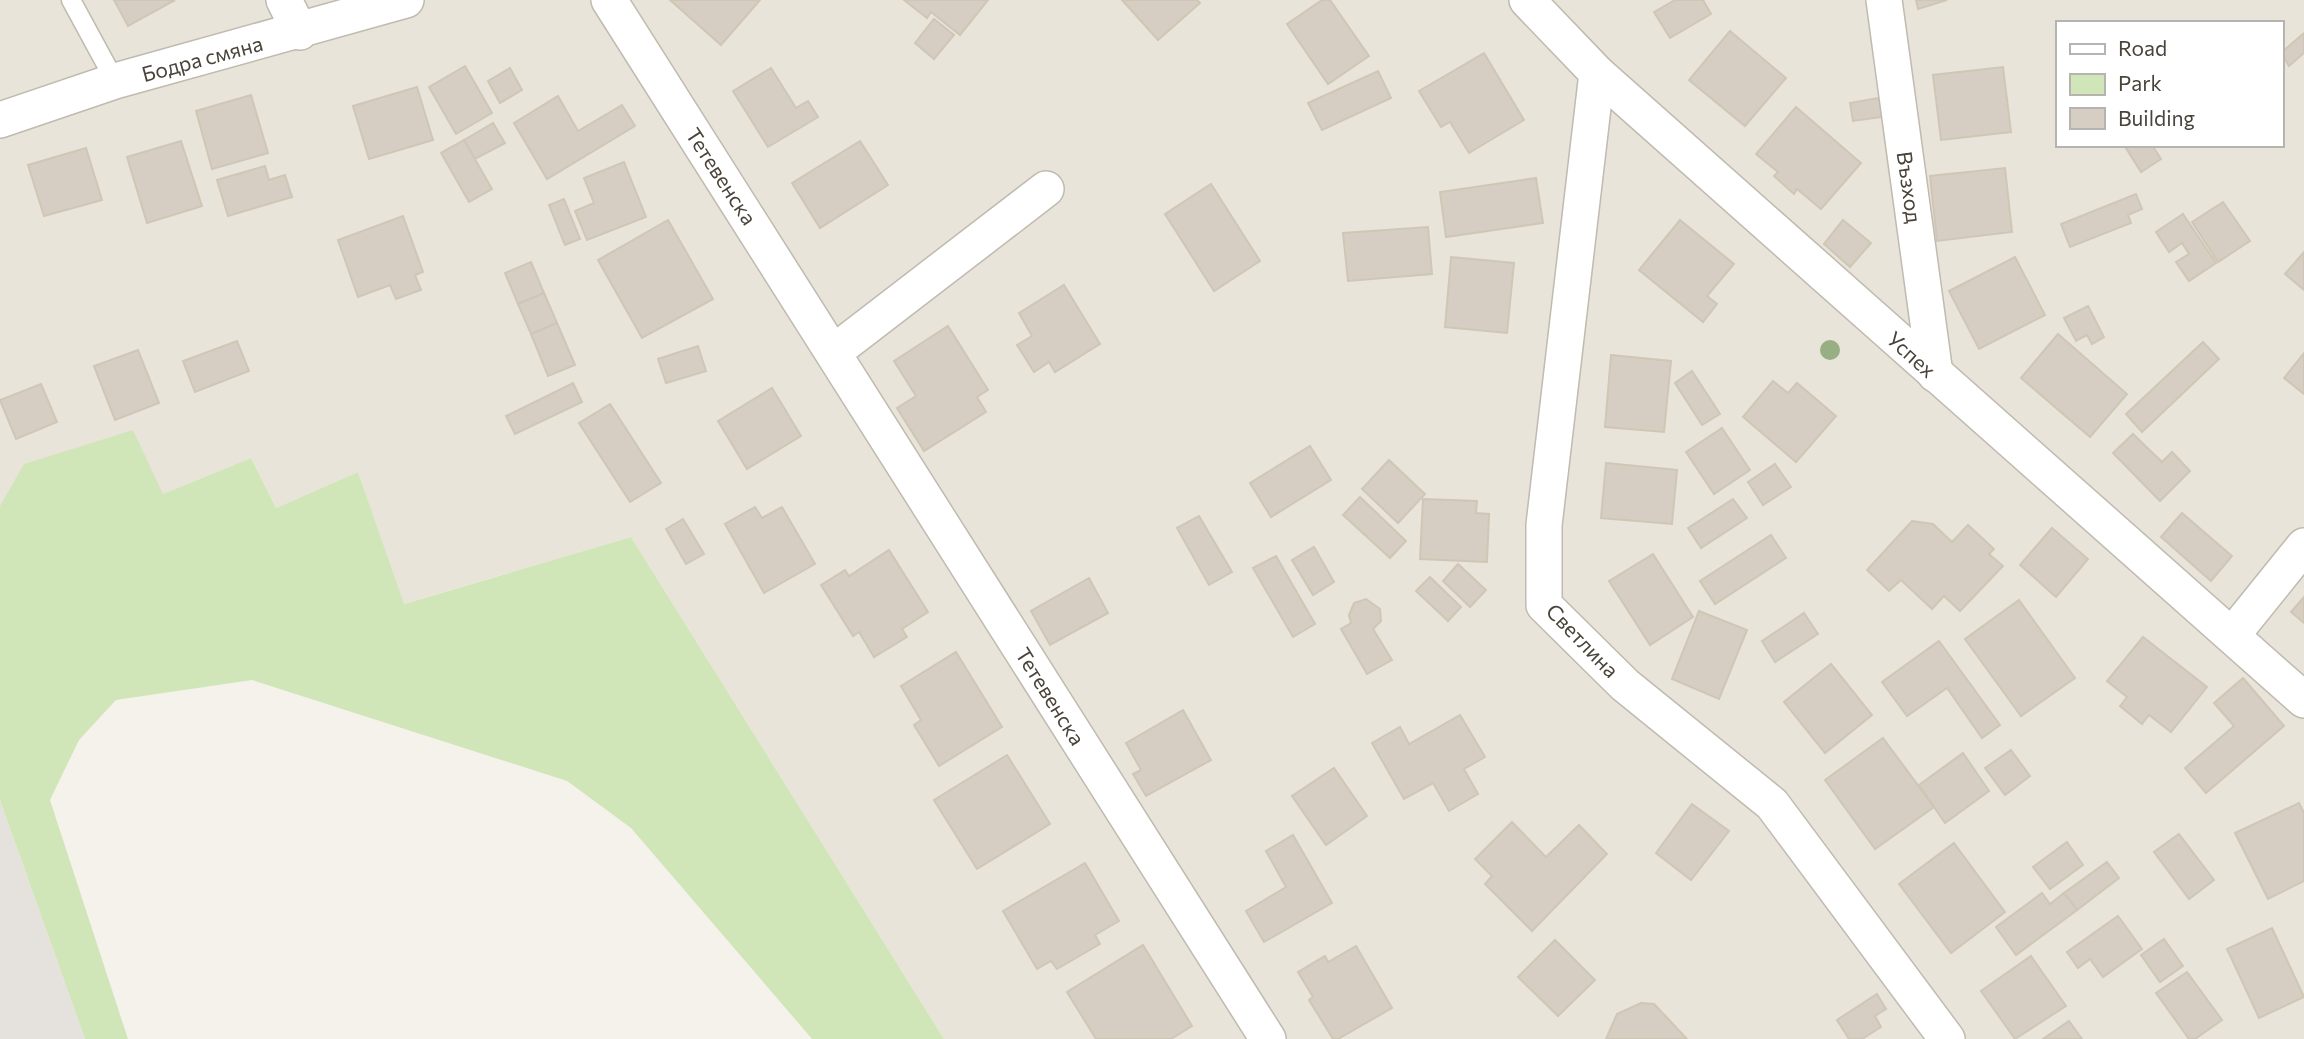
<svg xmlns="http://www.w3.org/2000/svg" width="2304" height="1039" font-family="Commissioner,sans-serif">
<rect width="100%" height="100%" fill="#f5f2ec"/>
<path fill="#e8e4da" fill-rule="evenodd" d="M0 0H2304V1039H944L631 537 403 604 358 472 276 508 251 458 163 494 0 507ZM2057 23H2281V145H2057Z"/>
<polygon fill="#e5e1dd" points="0,800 85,1039 0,1039"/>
<polygon fill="#d1e6b8" points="133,430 163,494 251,458 276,508 358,472 404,604 631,537 944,1039 812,1039 631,828 567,781 252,680 116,700 79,740 50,800 128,1039 85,1039 0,800 0,506 24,464"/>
<g fill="#d6cec2" stroke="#d0c6b5" stroke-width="2">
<polygon points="114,0 175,0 128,26"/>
<polygon points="670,0 760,0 721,45"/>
<polygon points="904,0 988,0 960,35 931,12 927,18"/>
<polygon points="1122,0 1197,0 1200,3 1158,40"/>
<polygon points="1322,0 1330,0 1369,56 1328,84 1287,24"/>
<polygon points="1675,0 1703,0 1711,14 1670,38 1654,12"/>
<polygon points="1916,0 1947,0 1918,9"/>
<polygon points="934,19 954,35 934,59 915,43"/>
<polygon points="1730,31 1786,78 1745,126 1689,80"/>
<polygon points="2304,33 2304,53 2289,66 2281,53"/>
<polygon points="1484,53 1524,120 1469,153 1450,122 1441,127 1419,91"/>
<polygon points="465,66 492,113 456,134 429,87"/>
<polygon points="2003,67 2011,132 1941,140 1933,75"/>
<polygon points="510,68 522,90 500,103 488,81"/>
<polygon points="771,68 796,108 808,101 818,117 768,147 733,91"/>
<polygon points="1378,71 1391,98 1322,130 1308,103"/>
<polygon points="417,87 433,140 369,159 353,106"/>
<polygon points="251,95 268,153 212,169 196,111"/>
<polygon points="558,96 578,131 622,105 635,126 547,179 514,123"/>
<polygon points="1879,98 1882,117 1853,121 1850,103"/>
<polygon points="1796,107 1861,163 1821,209 1797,189 1794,194 1774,176 1778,172 1756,154"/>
<polygon points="493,123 505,143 475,159 464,140"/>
<polygon points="464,140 492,189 469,202 441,153"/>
<polygon points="181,141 202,206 147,223 127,157"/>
<polygon points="860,141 888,185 820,228 792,183"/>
<polygon points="2124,145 2152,145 2161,159 2141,172"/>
<polygon points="86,148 102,200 44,216 28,165"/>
<polygon points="624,162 646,217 587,240 575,211 594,203 584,178"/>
<polygon points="265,166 269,180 285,175 292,197 228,216 217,180"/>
<polygon points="2005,168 2012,232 1937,241 1930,176"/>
<polygon points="1536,178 1543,223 1446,237 1440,192"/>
<polygon points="1211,184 1260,261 1214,291 1165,214"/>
<polygon points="2136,194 2142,209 2128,215 2131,223 2070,247 2061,224"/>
<polygon points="564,199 580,239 565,245 549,205"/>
<polygon points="2223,202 2250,241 2218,262 2192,222"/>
<polygon points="2183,214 2216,263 2189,281 2176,262 2189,254 2182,243 2169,252 2156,232"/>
<polygon points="403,216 423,272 415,275 421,290 396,299 390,285 358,297 338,240"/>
<polygon points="668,220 713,299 642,338 598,260"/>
<polygon points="1680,220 1734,264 1707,296 1717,304 1703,322 1639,270"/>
<polygon points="1843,220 1871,243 1850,267 1824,244"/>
<polygon points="1428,227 1432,274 1348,281 1343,233"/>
<polygon points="2304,252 2304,290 2285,274"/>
<polygon points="1451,257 1514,263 1507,333 1445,327"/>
<polygon points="2015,257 2045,315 1979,349 1949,291"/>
<polygon points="531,262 544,293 518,304 505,273"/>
<polygon points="1064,285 1100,344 1055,372 1049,362 1034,372 1017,345 1032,336 1019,313"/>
<polygon points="544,293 557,323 531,334 518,304"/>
<polygon points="2088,306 2104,337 2092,344 2087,335 2076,341 2064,318"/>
<polygon points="557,323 575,365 548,376 531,334"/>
<polygon points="948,326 988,390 977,397 986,412 924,451 897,408 916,396 894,361"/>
<polygon points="2058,334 2127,394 2090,437 2021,378"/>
<polygon points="237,341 249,371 195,392 183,361"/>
<polygon points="2203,342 2219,359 2142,432 2126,414"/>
<polygon points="698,346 706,371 666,383 658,359"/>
<polygon points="138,350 159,403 115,420 94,366"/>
<polygon points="2304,353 2304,394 2284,378"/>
<polygon points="1611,355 1671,361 1664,432 1605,427"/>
<polygon points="1692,371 1720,414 1702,425 1675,383"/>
<polygon points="1773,381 1788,393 1797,383 1836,416 1796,462 1743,417"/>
<polygon points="573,383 582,402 515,434 506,416"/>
<polygon points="41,384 57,422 16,439 0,400"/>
<polygon points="772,388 801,436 747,469 718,421"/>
<polygon points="610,404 661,483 630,502 579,423"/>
<polygon points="1722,428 1750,470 1714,494 1686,452"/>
<polygon points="2133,434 2162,462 2172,452 2190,471 2160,501 2113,453"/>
<polygon points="1310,446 1331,480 1271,517 1250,483"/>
<polygon points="1389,460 1425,494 1398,523 1362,489"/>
<polygon points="1606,463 1677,470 1672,524 1601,518"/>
<polygon points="1775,464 1791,487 1763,505 1748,482"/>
<polygon points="1360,497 1406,541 1390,558 1343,515"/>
<polygon points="1423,499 1477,501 1476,513 1489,514 1487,562 1420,559"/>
<polygon points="1733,499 1747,518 1701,548 1688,528"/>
<polygon points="755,507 762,518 782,507 815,564 764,593 725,524"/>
<polygon points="2182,513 2232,556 2211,581 2161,537"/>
<polygon points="1199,516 1232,572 1209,585 1177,528"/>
<polygon points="683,519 704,554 686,564 666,529"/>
<polygon points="1912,521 1933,524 1952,542 1968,525 1994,549 1989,554 2003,566 1960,611 1944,596 1932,609 1901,580 1889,591 1867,570"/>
<polygon points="2052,528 2088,559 2056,597 2020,565"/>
<polygon points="1771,535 1786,558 1715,604 1700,581"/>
<polygon points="1314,547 1334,582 1313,595 1292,560"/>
<polygon points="889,550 928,612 902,629 907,637 874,657 859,632 853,636 821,585 845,570 849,576"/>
<polygon points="1653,554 1693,617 1650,645 1609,581"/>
<polygon points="1276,556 1315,624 1293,637 1253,568"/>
<polygon points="1458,564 1486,590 1470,607 1443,581"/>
<polygon points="1430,577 1461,607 1448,621 1416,591"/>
<polygon points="1089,578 1108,613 1050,645 1031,611"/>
<polygon points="2304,597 2304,623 2291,612"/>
<polygon points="1366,599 1380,609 1381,621 1373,629 1392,660 1367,674 1341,629 1351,623 1349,615 1354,603"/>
<polygon points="2019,600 2075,678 2021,716 1965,639"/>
<polygon points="1699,611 1747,630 1719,699 1672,679"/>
<polygon points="1804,613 1818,634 1775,662 1762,641"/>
<polygon points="2143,637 2207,687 2171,732 2149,715 2142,724 2120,706 2127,697 2107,681"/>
<polygon points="1939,641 2000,725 1982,738 1947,688 1907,716 1882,682"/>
<polygon points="956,652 1002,727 939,766 914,725 921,720 901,686"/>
<polygon points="1831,664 1872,715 1825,753 1784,702"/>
<polygon points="2243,678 2284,726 2206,793 2185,768 2234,726 2214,703"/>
<polygon points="1183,710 1211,760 1146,796 1133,774 1141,770 1126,743"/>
<polygon points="1460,715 1485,757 1464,769 1478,794 1449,811 1433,783 1404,799 1372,743 1400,727 1409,744"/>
<polygon points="1883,738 1934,807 1875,849 1825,780"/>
<polygon points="2011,750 2030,776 2005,795 1985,768"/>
<polygon points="1963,753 1989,791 1945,823 1919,785"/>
<polygon points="1007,755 1050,824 977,869 934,800"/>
<polygon points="1334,768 1367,816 1326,845 1292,796"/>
<polygon points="2299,803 2304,813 2304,881 2268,899 2235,833"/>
<polygon points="1692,804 1729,831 1691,880 1656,853"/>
<polygon points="1512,822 1546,857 1579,825 1607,854 1532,931 1485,884 1492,876 1475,859"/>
<polygon points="2179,834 2214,880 2189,899 2154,852"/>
<polygon points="1293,835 1332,903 1264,942 1246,911 1286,887 1266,851"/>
<polygon points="2067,842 2083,865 2050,889 2033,867"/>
<polygon points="1954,843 2005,912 1951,953 1899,884"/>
<polygon points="2107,862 2119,878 2077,910 2064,893"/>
<polygon points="1085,863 1119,921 1095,935 1100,944 1057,969 1051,961 1037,969 1003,911"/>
<polygon points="2042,893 2050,904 2064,893 2077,910 2016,955 1996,927"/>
<polygon points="2118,916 2142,949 2103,977 2090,959 2078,968 2067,952"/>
<polygon points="2272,928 2304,997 2259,1018 2227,949"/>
<polygon points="2164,939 2183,966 2160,982 2141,955"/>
<polygon points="1555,940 1595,980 1558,1016 1518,977"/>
<polygon points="1143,945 1192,1026 1171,1039 1096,1039 1067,992"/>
<polygon points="1356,946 1392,1008 1338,1039 1333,1039 1309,1000 1313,997 1298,972 1325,956 1328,962"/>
<polygon points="2031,956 2066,1006 2015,1039 1981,991"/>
<polygon points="2187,972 2222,1020 2195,1039 2189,1039 2156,993"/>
<polygon points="1877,994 1886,1009 1875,1016 1881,1027 1862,1039 1849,1039 1837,1020"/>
<polygon points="1641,1003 1654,1004 1687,1039 1606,1039 1617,1014"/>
<polygon points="2069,1021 2082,1039 2043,1039"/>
</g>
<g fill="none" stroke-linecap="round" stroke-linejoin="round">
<g stroke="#c0baaf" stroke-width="21">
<polyline id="lane" points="71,0 115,81"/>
</g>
<g stroke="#c0baaf" stroke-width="38">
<g id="street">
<polyline points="284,0 300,32"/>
<polyline points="609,0 1268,1039"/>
<polyline points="1527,0 1597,73 2304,700"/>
<polyline points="1884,0 1935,374"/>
<polyline points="1597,73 1544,525 1544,605 1625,685 1772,804 1947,1039"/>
<polyline points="0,120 115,81 406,0"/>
<polyline points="834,352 1046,189"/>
<polyline points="2233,634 2304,546"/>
</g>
</g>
<use href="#lane" stroke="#fff" stroke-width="18"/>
<use href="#street" stroke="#fff" stroke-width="35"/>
</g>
<circle fill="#98af84" cx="1830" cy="350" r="10"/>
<g text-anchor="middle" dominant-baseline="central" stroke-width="5" stroke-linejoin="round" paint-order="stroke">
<g font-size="21" fill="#49433a" stroke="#fff">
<text transform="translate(202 58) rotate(-15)">Бодра смяна</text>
<text transform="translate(722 176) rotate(57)">Тетевенска</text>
<text transform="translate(1910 187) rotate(82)">Възход</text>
<text transform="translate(1912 354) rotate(42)">Успех</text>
<text transform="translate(1583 640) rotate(46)">Светлина</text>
<text transform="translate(1051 696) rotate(58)">Тетевенска</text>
</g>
</g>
<rect x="2056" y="21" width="228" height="126" fill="#ffffff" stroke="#b6b4b0" stroke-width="2"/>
<rect x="2070" y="44" width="35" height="10" fill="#ffffff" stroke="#b6b4b0" stroke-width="2"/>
<text x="2118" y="56" font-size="21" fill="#49433a">Road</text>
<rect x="2070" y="74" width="35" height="21" fill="#d1e6b8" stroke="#b6b4b0" stroke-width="2"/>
<text x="2118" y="91" font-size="21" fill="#49433a">Park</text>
<rect x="2070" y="108" width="35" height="21" fill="#d6cec2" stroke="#b6b4b0" stroke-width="2"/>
<text x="2118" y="126" font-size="21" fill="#49433a">Building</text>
</svg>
